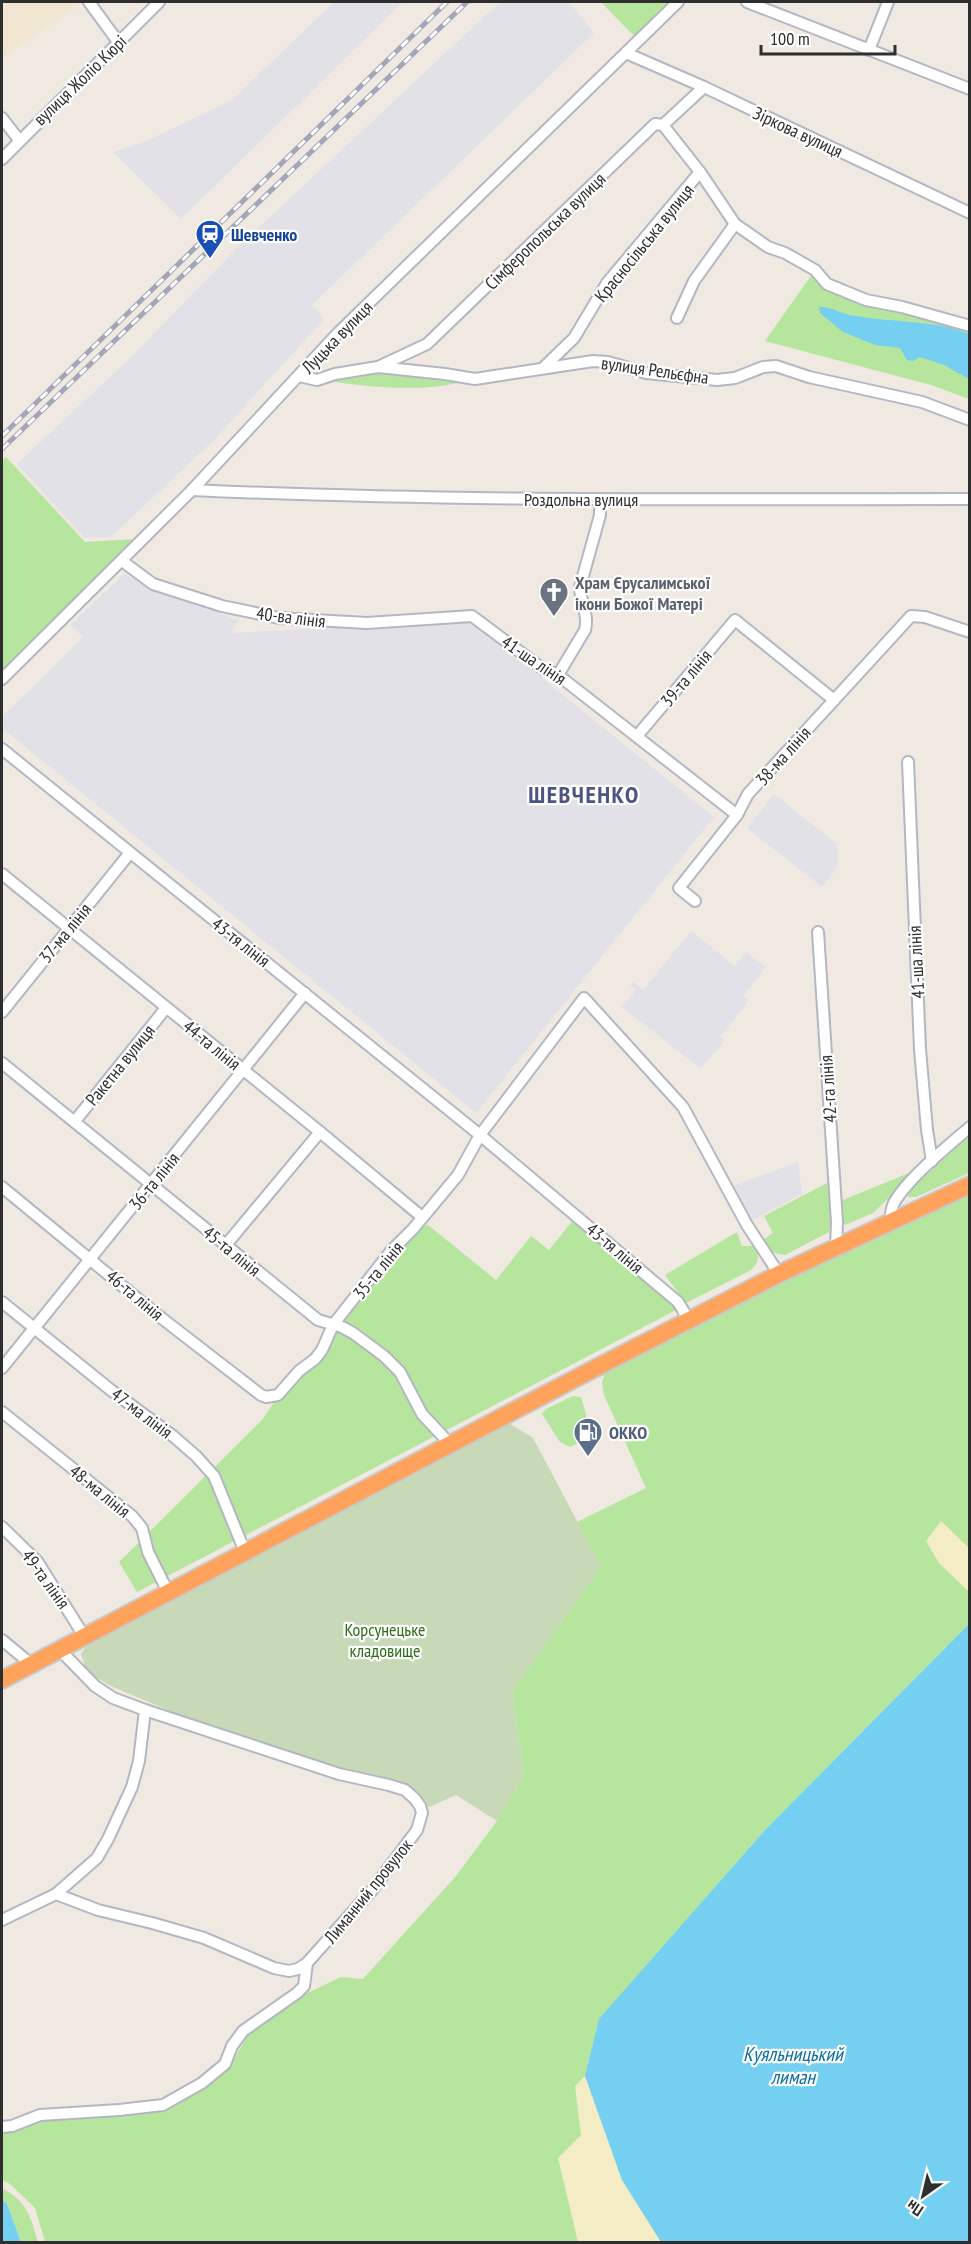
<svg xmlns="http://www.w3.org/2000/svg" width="971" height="2244" font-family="'PT Sans Narrow',sans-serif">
<rect width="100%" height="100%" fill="#efe9e1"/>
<g fill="#e3e1e8">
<polygon points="334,2 403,2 181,219 113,152 145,142 232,100"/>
<polygon points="500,2 569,2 594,33 312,305 324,319 215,439 111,537 85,538 17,464 128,360 240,245"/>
<polygon points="124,574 239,621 231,633 470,620 714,817 476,1113 2,728 2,717 83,637 70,625"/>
<polygon points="774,794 837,844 837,868 822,887 747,828"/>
<polygon points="691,931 735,966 746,952 766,967 743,996 749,1000 721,1036 725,1040 701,1069 622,1007 636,990 630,985 633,982 643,990"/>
<polygon points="798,1162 802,1194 755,1219 748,1216 733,1186"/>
</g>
<polygon fill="#f0e6d1" points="2,2 84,2 2,58"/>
<g fill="#b6e59e">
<polygon points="601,2 669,2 634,36"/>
<polygon points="815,270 827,284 969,326 969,399 931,385 765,341"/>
<path d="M378 370 463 381C431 393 359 387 325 380Z"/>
<polygon points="6,457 85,542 137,539 2,670 2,461"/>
<polygon points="969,1136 969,1173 916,1197 908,1197 909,1191"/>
<polygon points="919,1169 873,1213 845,1225 840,1220 838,1202"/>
<polygon points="829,1182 833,1222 829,1232 785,1255 770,1252 763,1240 773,1233 764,1216"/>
<polygon points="969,1193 969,1624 766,1829 599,2020 585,2077 622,2180 661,2242 45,2242 35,2208 10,2184 2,2180 2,2130 42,2117 164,2107 204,2088 229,2068 248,2035 299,1997 341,1977 363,1979 456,1876 497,1821 524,1775 512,1692 601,1566 577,1522 646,1488 604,1395 602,1383 605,1372 786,1278"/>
<polygon points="574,1219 663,1295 676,1310 137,1592 119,1562 262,1420 282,1391 413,1229 428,1225 496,1280 531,1236 549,1250"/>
<path d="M737 1232 742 1246H754C760 1256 759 1262 751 1270L686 1303 665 1275Z"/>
<polygon points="573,1396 581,1397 591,1432 587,1439 570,1447 560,1442 542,1414 546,1409"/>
<path d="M2 2188C28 2202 30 2216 38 2242H21L7 2204 2 2200Z"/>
</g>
<g fill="#f3ecc5">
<polygon points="941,1521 969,1548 969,1592 939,1563 926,1541"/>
<polygon points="585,2076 622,2180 661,2242 578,2242 558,2158 581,2135 575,2086"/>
</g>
<polygon fill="#c8d9b8" points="509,1423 533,1438 601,1566 512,1692 524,1775 497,1821 456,1795 429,1807 405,1785 350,1773 177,1714 111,1686 95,1677 85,1666 81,1654 91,1639"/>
<g fill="#75cff0">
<path d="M819 307C830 306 840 313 850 315 890 323 932 319 969 334V379L944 365 920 357 913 361 907 360 900 348 875 345 843 332 820 313Z"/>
<polygon points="969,1624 969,2242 661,2242 622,2180 585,2076 599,2019 766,1829"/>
<polygon points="2,2200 7,2204 21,2242 2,2242"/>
</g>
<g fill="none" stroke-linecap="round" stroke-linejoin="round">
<g stroke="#b4b7c1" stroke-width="14">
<g id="minor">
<polyline points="89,2 119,43"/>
<polyline points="747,2 970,89"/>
<polyline points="869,50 888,2"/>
<polyline points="626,53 704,87 970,213"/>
<polyline points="2,118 19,140"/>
<polyline points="663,125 700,172 735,224 768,247 785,253 815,270 827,284 866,300 902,307 970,326"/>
<polyline points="2,159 159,2"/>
<polyline points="677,318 694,281 735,224"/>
<polyline points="378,367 427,344 655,124 663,125 704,87"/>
<polyline points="543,368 574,338 607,283 700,172"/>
<polyline points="299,376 317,380 335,374 378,367 445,374 475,379 593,361 608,362 646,373 717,380 735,378 763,367 776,366 809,377 922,402 970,420"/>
<path d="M192 490C451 502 710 499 970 499"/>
<polyline points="122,561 153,584 222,606 279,618 367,623 472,616 543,669 558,675 737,815"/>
<path d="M558 675 585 630C589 614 580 602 580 587L600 515V499"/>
<polyline points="2,679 192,490 338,333 678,2"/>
<polyline points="637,736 735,620 834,700"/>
<polyline points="2,749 480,1135 678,1302 689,1320"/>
<polyline points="908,762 920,1049 927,1130 932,1161"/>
<polyline points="2,874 320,1132 422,1217"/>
<polyline points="695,901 679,888 737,815 748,794 911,616 925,617 970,632"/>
<polyline points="818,932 837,1222 836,1247"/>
<polyline points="2,1012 129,854"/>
<polyline points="2,1063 318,1320 342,1327 353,1333 384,1356 400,1372 422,1414 450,1444"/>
<polyline points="75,1121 166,1008"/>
<polyline points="2,1187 155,1313 261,1395 266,1397 278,1395 299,1371 315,1359 322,1350 333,1325 391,1251 413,1229 458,1175 480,1135 584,998 683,1107 747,1225 779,1274"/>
<path d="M890 1221C891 1215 891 1209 894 1203 907 1179 948 1146 970 1127"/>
<polyline points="225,1246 320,1132"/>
<polyline points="2,1302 112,1391 173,1436 196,1456 214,1476 245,1552"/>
<polyline points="2,1368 305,993"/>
<polyline points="2,1412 132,1516 142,1528 148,1552 168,1592"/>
<polyline points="2,1527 37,1561 84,1636"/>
<polyline points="2,1640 31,1664"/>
<polyline points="56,1894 98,1910 152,1923 204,1938 274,1968 289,1971 298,1969 307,1963 373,1889 417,1830 422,1813 420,1806 415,1799 405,1790 389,1785 339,1774 145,1710 113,1698 95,1686 59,1649"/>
<polyline points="2,1920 56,1894 97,1858 108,1839 132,1787 139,1761 145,1710"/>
<polyline points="2,2127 12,2126 40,2115 119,2110 163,2105 202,2083 225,2064 232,2046 243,2031 297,1993 304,1986 307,1963"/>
</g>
</g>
<g stroke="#c9c9c9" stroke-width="20">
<polyline id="highway" points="2,1680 582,1375 779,1274 970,1185"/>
</g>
<use href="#minor" stroke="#fff" stroke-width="10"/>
<use href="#highway" stroke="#ffa35c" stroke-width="16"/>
<g stroke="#a3a6b8" stroke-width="5">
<g id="rail">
<polyline points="2,436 447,2"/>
<polyline points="2,449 467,2"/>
</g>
</g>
<use href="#rail" stroke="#fff" stroke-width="3" stroke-dasharray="9" stroke-linecap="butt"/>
</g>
<defs>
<g id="station-pin" transform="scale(1.5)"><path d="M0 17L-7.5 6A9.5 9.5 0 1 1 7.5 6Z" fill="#1a4fb4" stroke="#fff"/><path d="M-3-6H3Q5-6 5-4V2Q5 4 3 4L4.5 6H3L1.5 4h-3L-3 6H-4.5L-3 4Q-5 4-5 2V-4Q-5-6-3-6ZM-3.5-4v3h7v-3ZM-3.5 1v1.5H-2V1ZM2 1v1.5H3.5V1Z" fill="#fff"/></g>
<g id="church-pin" transform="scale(1.5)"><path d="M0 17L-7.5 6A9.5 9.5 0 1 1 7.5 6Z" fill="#6b7280" stroke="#fff"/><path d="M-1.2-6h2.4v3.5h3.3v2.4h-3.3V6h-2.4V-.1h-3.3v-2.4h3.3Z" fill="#fff"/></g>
<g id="fuel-pin" transform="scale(1.5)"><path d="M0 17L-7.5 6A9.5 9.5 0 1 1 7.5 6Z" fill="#5c6f8a" stroke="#fff"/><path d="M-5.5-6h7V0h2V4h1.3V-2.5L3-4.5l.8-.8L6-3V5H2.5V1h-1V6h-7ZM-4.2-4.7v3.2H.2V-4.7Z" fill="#fff"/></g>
</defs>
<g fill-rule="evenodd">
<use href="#station-pin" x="210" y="234"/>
<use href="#church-pin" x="554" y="592"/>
<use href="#fuel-pin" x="588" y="1432"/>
</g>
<g text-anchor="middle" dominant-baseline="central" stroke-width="4.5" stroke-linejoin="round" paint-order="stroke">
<g font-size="18" fill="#2e2e2e" stroke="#fff">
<text transform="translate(80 80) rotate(-44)">вулиця Жоліо Кюрі</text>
<text transform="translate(798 132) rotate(25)">Зіркова вулиця</text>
<text transform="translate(545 231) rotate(-44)">Сімферопольська вулиця</text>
<text transform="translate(644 243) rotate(-51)">Красносільська вулиця</text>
<text transform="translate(337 337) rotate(-46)">Луцька вулиця</text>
<text transform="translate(655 370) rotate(8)">вулиця Рельєфна</text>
<text x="581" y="499">Роздольна вулиця</text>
<text transform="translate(291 617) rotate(7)">40-ва лінія</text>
<text transform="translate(534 660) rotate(34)">41-ша лінія</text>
<text transform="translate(686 678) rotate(-50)">39-та лінія</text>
<text transform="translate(783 756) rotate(-48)">38-ма лінія</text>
<text transform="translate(65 933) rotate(-51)">37-ма лінія</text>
<text transform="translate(241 942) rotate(38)">43-тя лінія</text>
<text transform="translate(916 962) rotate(-93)">41-ша лінія</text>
<text transform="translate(212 1045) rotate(39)">44-та лінія</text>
<text transform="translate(120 1065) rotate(-51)">Ракетна вулиця</text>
<text transform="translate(828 1089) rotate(-94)">42-га лінія</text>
<text transform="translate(154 1181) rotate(-51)">36-та лінія</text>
<text transform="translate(615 1248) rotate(40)">43-тя лінія</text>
<text transform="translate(232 1251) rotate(39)">45-та лінія</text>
<text transform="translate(378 1270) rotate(-51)">35-та лінія</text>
<text transform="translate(135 1295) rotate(40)">46-та лінія</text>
<text transform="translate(142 1413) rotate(37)">47-ма лінія</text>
<text transform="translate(100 1491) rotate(39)">48-ма лінія</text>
<text transform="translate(46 1579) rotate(54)">49-та лінія</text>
<text transform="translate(368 1891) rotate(-51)">Лиманний провулок</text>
</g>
<g font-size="18" font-weight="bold" fill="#164399" stroke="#fff" text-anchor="start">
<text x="231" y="234">Шевченко</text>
</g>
<g font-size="18" font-weight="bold" fill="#5b616d" stroke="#fff" text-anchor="start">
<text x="575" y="582">Храм Єрусалимської<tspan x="575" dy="21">ікони Божої Матері</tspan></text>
</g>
<g font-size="18" font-weight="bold" fill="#4e5e75" stroke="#fff" text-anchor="start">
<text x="609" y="1432">ОККО</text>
</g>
<g font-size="18" fill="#2c6e1b" stroke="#fff">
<text x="385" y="1629">Корсунецьке<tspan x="385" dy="21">кладовище</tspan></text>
</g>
<g font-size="20" font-style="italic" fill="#0d6fa3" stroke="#fff">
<text x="793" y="2054">Куяльницький<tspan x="793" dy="23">лиман</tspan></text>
</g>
<g font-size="24" font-weight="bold" letter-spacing="1.5" fill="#4d5680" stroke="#fff">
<text x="584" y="794">ШЕВЧЕНКО</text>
</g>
</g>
<rect width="971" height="2244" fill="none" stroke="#2e2e2e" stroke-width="6"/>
<g transform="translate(923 2196) rotate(214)" stroke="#ffffff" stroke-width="4.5" paint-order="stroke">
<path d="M0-4.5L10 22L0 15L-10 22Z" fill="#2e2e2e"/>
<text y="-9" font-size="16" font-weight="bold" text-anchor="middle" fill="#2e2e2e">Пн</text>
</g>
<path d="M761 45v9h134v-9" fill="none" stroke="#2e2e2e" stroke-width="3"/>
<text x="770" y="45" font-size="18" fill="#2e2e2e" stroke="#ffffff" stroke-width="4.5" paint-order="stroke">100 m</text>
</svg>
